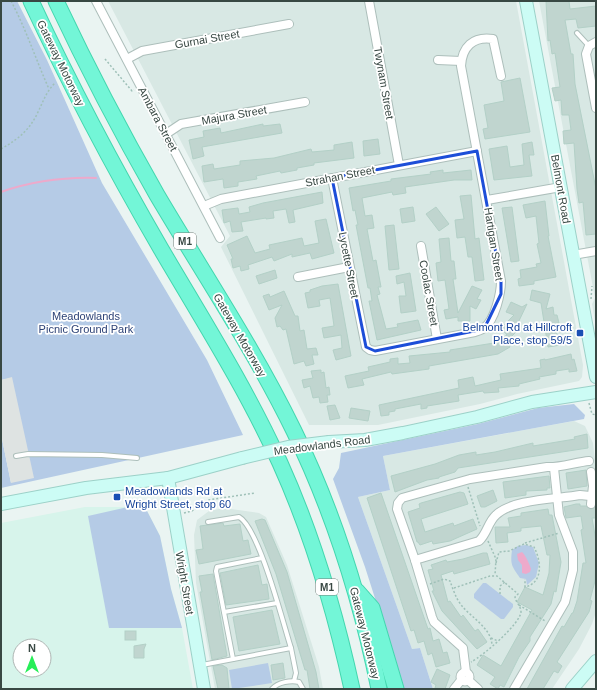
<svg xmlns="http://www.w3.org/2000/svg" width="597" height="690" font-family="Helvetica,sans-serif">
<rect width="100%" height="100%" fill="#eaf4f2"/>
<g fill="#d8e8e4">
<polygon points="108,1 516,1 583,365 582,377 579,381 517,394 480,404 378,425 309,425 221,247 230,236"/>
<polygon points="539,1 596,1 596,327 592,304 595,298"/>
<polygon points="574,421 585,426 593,443 596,469 596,612 592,624 579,649 552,689 433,689 420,648 412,649 358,497 390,490 383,456"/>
<polygon points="224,508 259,513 266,517 287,565 319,667 323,689 215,689 196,583 194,535 197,520 209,511"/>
</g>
<path fill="#d7f4eb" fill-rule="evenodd" d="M85 507H141L146 509 160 536 171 589 182 628 193 689H1V523ZM20 646H44V670H20Z"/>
<g fill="#b5cbe6">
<polygon points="1,1 17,1 47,60 102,183 207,360 243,435 1,488 1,434 11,483 12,378 1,380"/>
<polygon points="574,404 585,415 584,419 383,456 390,490 358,497 412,649 420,648 433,689 404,689 365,567 333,479 339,468 341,453 478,424 538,408"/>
<polygon points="128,507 141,507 146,509 160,536 171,589 182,628 109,628 88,516"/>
<path d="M526 545 533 547 539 563 536 577 527 585 526 579 520 578C512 566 510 565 512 550L518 546Z"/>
<polygon points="483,583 486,583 513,604 513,607 504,619 501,619 474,598 474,594"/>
<polygon points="268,663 272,683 232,689 229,670"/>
</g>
<polygon fill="#dee3e2" points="12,377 34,478 11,483 1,434 1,380"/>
<path fill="#edaacb" d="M522 552C525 554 530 565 531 569L530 572 526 574 522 573V565L518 560 517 554Z"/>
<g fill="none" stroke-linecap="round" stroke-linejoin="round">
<path stroke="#edaacb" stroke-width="2" d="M1 192C33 181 62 177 96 178"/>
</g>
<g fill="#c0d5cf" stroke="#b3d0c7">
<polygon points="546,1 569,1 570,9 596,6 596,26 578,28 576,19 565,20 571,54 573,54 575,84 596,189 596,234 586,235 583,202 579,203 577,189 574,143 564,144 563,131 571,130 569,115 562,115 561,100 555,101 552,88 560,87 555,53 552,54 550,40 548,41"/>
<polygon points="520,78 530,132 485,139 483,129 488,128 484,105 504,101 501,82"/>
<polygon points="263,124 263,126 280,124 282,133 202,147 204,156 193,159 189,140 204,137 203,131 220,128 221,133"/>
<polygon points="378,139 380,154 364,156 363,141"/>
<polygon points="352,142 354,158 314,163 314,165 297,168 297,170 281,173 280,171 256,176 257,179 238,182 238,186 224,188 223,179 204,182 202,166 213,164 214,169 240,165 240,161 274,158 311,149 312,152 334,150 334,145"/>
<polygon points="532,142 534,155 529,155 532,176 494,180 489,149 507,146 510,167 524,165 522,144"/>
<polygon points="443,170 443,173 471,170 472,180 454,180 405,187 406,193 393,195 392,192 362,198 365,216 372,215 374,228 367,229 373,261 376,260 381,287 378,287 380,294 377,295 386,329 398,327 397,324 418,320 421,330 377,340 369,301 372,301 370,288 368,288 356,225 358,225 355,210 353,211 349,188 391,181 391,179 431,174 430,172"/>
<polygon points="322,192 323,203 293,210 295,222 289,223 286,209 273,211 274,218 266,219 266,218 241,222 243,231 232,232 230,221 224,223 222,210 238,208 239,214 250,212 249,207 263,203"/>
<polygon points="471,195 475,239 479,238 484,280 475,281 472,257 468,257 465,237 457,238 455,220 464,219 460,196"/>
<polygon points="545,201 549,236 548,236 556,277 534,281 534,284 519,286 518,279 521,278 520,270 537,267 536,264 541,263 537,244 539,243 536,216 526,218 523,205"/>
<polygon points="413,207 415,221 402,223 400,209"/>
<polygon points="436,207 449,224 439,231 426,214"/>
<polygon points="512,207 519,261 511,262 502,208"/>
<polygon points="326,219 334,253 312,259 310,253 292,257 292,254 274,261 272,257 248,265 249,269 241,271 240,266 233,268 231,259 233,259 227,245 247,236 255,253 270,249 269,245 302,238 304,246 319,243 315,221"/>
<polygon points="394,225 399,269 389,270 385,226"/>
<polygon points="449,238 451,261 454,261 456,279 453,279 458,313 472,286 482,290 477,299 481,300 476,309 470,306 470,321 458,321 458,317 446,319 444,310 449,309 445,280 438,281 436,263 441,262 439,239"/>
<polygon points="275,270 277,278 259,284 256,276"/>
<polygon points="410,273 416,311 401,313 399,296 406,296 404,282 397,284 396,276"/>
<polygon points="338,284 351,356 336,360 333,350 342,348 341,335 324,338 322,328 334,326 330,298 319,300 320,306 308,308 305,293 310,292 310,290 322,286"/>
<polygon points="532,290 550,294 546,309 553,307 554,315 557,315 559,323 555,324 557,335 558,337 561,336 563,344 561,345 548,347 541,303 530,300"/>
<polygon points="284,291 295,316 298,316 300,331 304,330 307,349 316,348 318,355 312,355 314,364 306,366 304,361 294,364 286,329 283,330 280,326 277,327 275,318 282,305 269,310 263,296 269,294 270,297"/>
<polygon points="511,302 522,307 527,304 517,325 520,328 507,341 510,347 498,354 429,366 429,369 392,374 391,372 362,379 364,385 348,388 345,376 369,371 368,367 390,362 390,359 398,358 398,364 410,363 409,356 450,352 450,350 494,343 507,335 501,328 514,315 506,312"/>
<polygon points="571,354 572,360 574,359 577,371 569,372 569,369 556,371 556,374 539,377 540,379 519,384 519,386 498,388 499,392 484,393 483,391 458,395 459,401 427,406 427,408 421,409 421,404 395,409 395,411 389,412 389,415 381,416 379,405 459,388 458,380 473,377 475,386 501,380 500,374 541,368 540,360 545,359 545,360"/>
<polygon points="321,370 321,373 324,372 326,388 329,387 330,395 327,395 328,402 320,403 319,397 313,398 310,386 304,388 302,380 313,378 311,371"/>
<polygon points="335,405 340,418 330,420 327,406"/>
<polygon points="351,408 370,411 368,421 349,418"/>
<polygon points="587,434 588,448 458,468 455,472 439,477 439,478 427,480 395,492 391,476 435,464 459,455 476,452 476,455 495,452 533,443 533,446 575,439 574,437"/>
<polygon points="586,470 587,486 568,489 566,473"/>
<polygon points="549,476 550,488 547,488 547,490 526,491 526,495 505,498 503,482"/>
<polygon points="493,490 497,501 485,507 481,507 477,496"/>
<polygon points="460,492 464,493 468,504 421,519 425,532 453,523 454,526 473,519 477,529 450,541 433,544 432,541 420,545 418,542 417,542 408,512 420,508 419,504 421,503"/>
<polygon points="381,493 428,629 430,628 433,641 439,639 443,653 447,652 450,663 436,667 432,653 428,655 424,641 418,643 414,630 411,631 367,498"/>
<polygon points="576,504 580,504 580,506 586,506 591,509 596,506 596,518 592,518 596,541 596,559 595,581 590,600 592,601 589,612 557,662 562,666 558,673 554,671 543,689 527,689 562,626 564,627 572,613 573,613 577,601 583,563 586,563 581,530 583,529 581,516 566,518 564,507"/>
<polygon points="548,509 549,515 552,515 561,562 556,592 554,591 551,604 530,637 530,641 519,657 504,687 500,685 498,689 490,684 495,677 477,665 483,655 501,666 532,610 517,602 525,587 543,595 549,573 550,555 547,555 541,526 521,528 521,531 507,533 508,542 496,543 495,527 510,527 508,518 521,516 521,513"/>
<polygon points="262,519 265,520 287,572 316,672 319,689 310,689 307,670 305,670 276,574 255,521"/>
<polygon points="223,523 224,526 240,524 243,541 248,540 251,554 199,564 196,550 203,549 200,526"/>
<polygon points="483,553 487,553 490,564 454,574 453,571 441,575 448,602 450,601 461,617 463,615 475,631 478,629 487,642 477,649 442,611 432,591 434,591 428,570 433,569 431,565 446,560 447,562 463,559"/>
<polygon points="258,565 262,585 267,584 269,599 226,605 220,573"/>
<polygon points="213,574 227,656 212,660 200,592 202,592 199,576"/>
<polygon points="272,610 280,644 239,651 233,617"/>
<rect x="125" y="631" width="11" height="9"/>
<polygon points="146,644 144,649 144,658 134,658 134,646"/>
<polygon points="283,663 285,678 273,680 271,665"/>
<polygon points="222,665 227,668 229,689 218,689 213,666"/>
<polygon points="437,669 450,675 445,689 435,688 436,685 431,682"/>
</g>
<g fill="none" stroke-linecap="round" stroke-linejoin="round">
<g stroke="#adbfbb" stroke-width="6">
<g id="lane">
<polyline points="577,33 589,46"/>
<polyline points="16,456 28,454 102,455 137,458"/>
<polyline points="224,612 277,603"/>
<polyline points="291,648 296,673 294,681"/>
<polyline points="233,659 216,571 217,567 262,558"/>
<path d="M202 665 291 648C283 623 259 528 239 517L208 522"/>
<path d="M272 689C278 682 291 680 299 682L303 689"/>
</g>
</g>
<g stroke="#adbfbb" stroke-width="10">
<g id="street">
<polyline points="96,1 220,238"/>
<polyline points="369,1 399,165"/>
<polyline points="596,42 589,46 586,54 596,108"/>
<polyline points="127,59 142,51 289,24"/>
<polyline points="438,60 461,61"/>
<polyline points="166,134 181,124 305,102"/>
<path d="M332 178 366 347 370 350 375 351 475 332C478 331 482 330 484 328 495 320 501 293 501 281L461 66C462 47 473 36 493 39L501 76"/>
<polyline points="487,200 561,187"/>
<polyline points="204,206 221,199 477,151"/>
<polyline points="421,246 437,339"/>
<polyline points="573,255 596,251"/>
<polyline points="298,277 349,267"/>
<polyline points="591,472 593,486 591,504"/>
<path d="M415 560 479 541C487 534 488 522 496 515 512 499 558 499 580 495L590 496"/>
<path d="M466 672 463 648 434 622 432 617 415 560 397 509 398 503 402 498 470 479 547 467C558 468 577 462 589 461"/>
<circle cx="465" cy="677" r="4.5"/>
<polyline points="468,680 478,689"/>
<polyline points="454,689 462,679"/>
<polyline points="514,689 565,602 573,570 573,552 559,515 554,468"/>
</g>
</g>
<g stroke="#9cd1c8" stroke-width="14">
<g id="secondary">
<polyline points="526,1 596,377"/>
<polyline points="329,442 365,440 403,433 477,417 532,402 596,392"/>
<polyline points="168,478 204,689"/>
<polyline points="1,504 86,488 168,478 242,458"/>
<polyline points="572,689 596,661"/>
</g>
</g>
<g stroke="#43d6ae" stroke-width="17">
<g id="highway">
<path d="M31 1C70 85 114 168 161 249 202 319 246 388 280 463 313 536 335 611 352 689"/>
<path d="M56 1C87 67 121 132 157 195 203 273 254 349 294 431 334 513 361 600 379 689"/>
<polyline points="357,591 372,608 396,689"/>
</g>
</g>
<g stroke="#9fc0b8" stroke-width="1.5" stroke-dasharray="2 2" stroke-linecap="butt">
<path d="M11 1C26 29 36 60 49 89"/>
<polyline points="105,59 132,91 134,90"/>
<path d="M1 149C17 140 30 130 38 112 43 102 46 92 55 83"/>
<polyline points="591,299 592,286"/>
<polyline points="589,403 592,414 596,415"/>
<polyline points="468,487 480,526"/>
<polyline points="184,513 192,511 208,500 255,493"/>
<polyline points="488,541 496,559 495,575"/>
<polyline points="525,543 559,533"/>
<path d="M496 563 499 552 509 551 524 544 534 547C541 560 544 583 525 587V579"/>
<path d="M430 584 444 579 450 581C453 589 456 599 462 606 472 618 491 628 492 645"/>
<path d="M454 588 490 576H497L518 594 515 597C516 603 521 606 521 612 520 624 483 656 471 662"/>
<polyline points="500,594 500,586 505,582"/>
<polyline points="519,605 545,621"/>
<polyline points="491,638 498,641"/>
</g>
<use href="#lane" stroke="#fff" stroke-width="4"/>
<use href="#street" stroke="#fff" stroke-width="8"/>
<use href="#secondary" stroke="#ccfcf5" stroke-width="12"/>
<use href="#highway" stroke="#73f6d7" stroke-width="15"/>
<g stroke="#9cd1c8" stroke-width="14" stroke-linecap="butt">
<polyline id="secondary-bridge" points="242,458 288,447 329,442"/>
</g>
<use href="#secondary-bridge" stroke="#ccfcf5" stroke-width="12"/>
</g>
<path fill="none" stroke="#1d4ed8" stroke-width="3" stroke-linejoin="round" d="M477 151 501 281V294L484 329 375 351 366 347 332 178Z"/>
<g fill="#1a4fb4" stroke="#fff" stroke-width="1.5">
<rect x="576" y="329" width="8" height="8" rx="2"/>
<rect x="113" y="493" width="8" height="8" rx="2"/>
</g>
<g text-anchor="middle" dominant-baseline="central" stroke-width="3.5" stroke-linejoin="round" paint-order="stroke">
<g fill="#fff" stroke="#747f7b" stroke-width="1">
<rect x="174" y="233" width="22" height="16" rx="3"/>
<rect x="316" y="579" width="22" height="16" rx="3"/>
</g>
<g font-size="10" font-weight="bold" fill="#384843">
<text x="185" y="241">M1</text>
<text x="327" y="587">M1</text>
</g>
<g font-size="11" fill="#384843" stroke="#fff">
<text transform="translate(207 39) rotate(-10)">Gurnai Street</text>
<text transform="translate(61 63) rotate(64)">Gateway Motorway</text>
<text transform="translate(384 83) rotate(80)">Twynam Street</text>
<text transform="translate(234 115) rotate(-10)">Majura Street</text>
<text transform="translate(158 119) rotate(62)">Ambara Street</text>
<text transform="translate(340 176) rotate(-11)">Strahan Street</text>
<text transform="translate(561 189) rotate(80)">Belmont Road</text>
<text transform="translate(494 244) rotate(81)">Hartigan Street</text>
<text transform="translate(349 265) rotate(79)">Lycette Street</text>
<text transform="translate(429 293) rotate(80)">Coolac Street</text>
<text transform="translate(240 335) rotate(60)">Gateway Motorway</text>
<text transform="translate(322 445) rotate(-7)">Meadowlands Road</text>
<text transform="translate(185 583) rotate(80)">Wright Street</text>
<text transform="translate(365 633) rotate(76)">Gateway Motorway</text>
</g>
<g font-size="11" fill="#2e4377" stroke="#fff">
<text x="86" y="316">Meadowlands<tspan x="86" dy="13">Picnic Ground Park</tspan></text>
</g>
<g font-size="11" fill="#164399" stroke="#fff" text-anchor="end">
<text x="572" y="327">Belmont Rd at Hillcroft<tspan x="572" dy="13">Place, stop 59/5</tspan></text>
<text x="125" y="491" text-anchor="start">Meadowlands Rd at<tspan x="125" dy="13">Wright Street, stop 60</tspan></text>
</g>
</g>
<rect width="597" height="690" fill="none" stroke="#384843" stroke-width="4"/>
<g transform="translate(32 658)"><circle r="19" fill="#ffffff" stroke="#afb6b4"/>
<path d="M0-3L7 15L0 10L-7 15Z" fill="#27ee58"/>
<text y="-6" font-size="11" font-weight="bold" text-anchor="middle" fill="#384843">N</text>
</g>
</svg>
